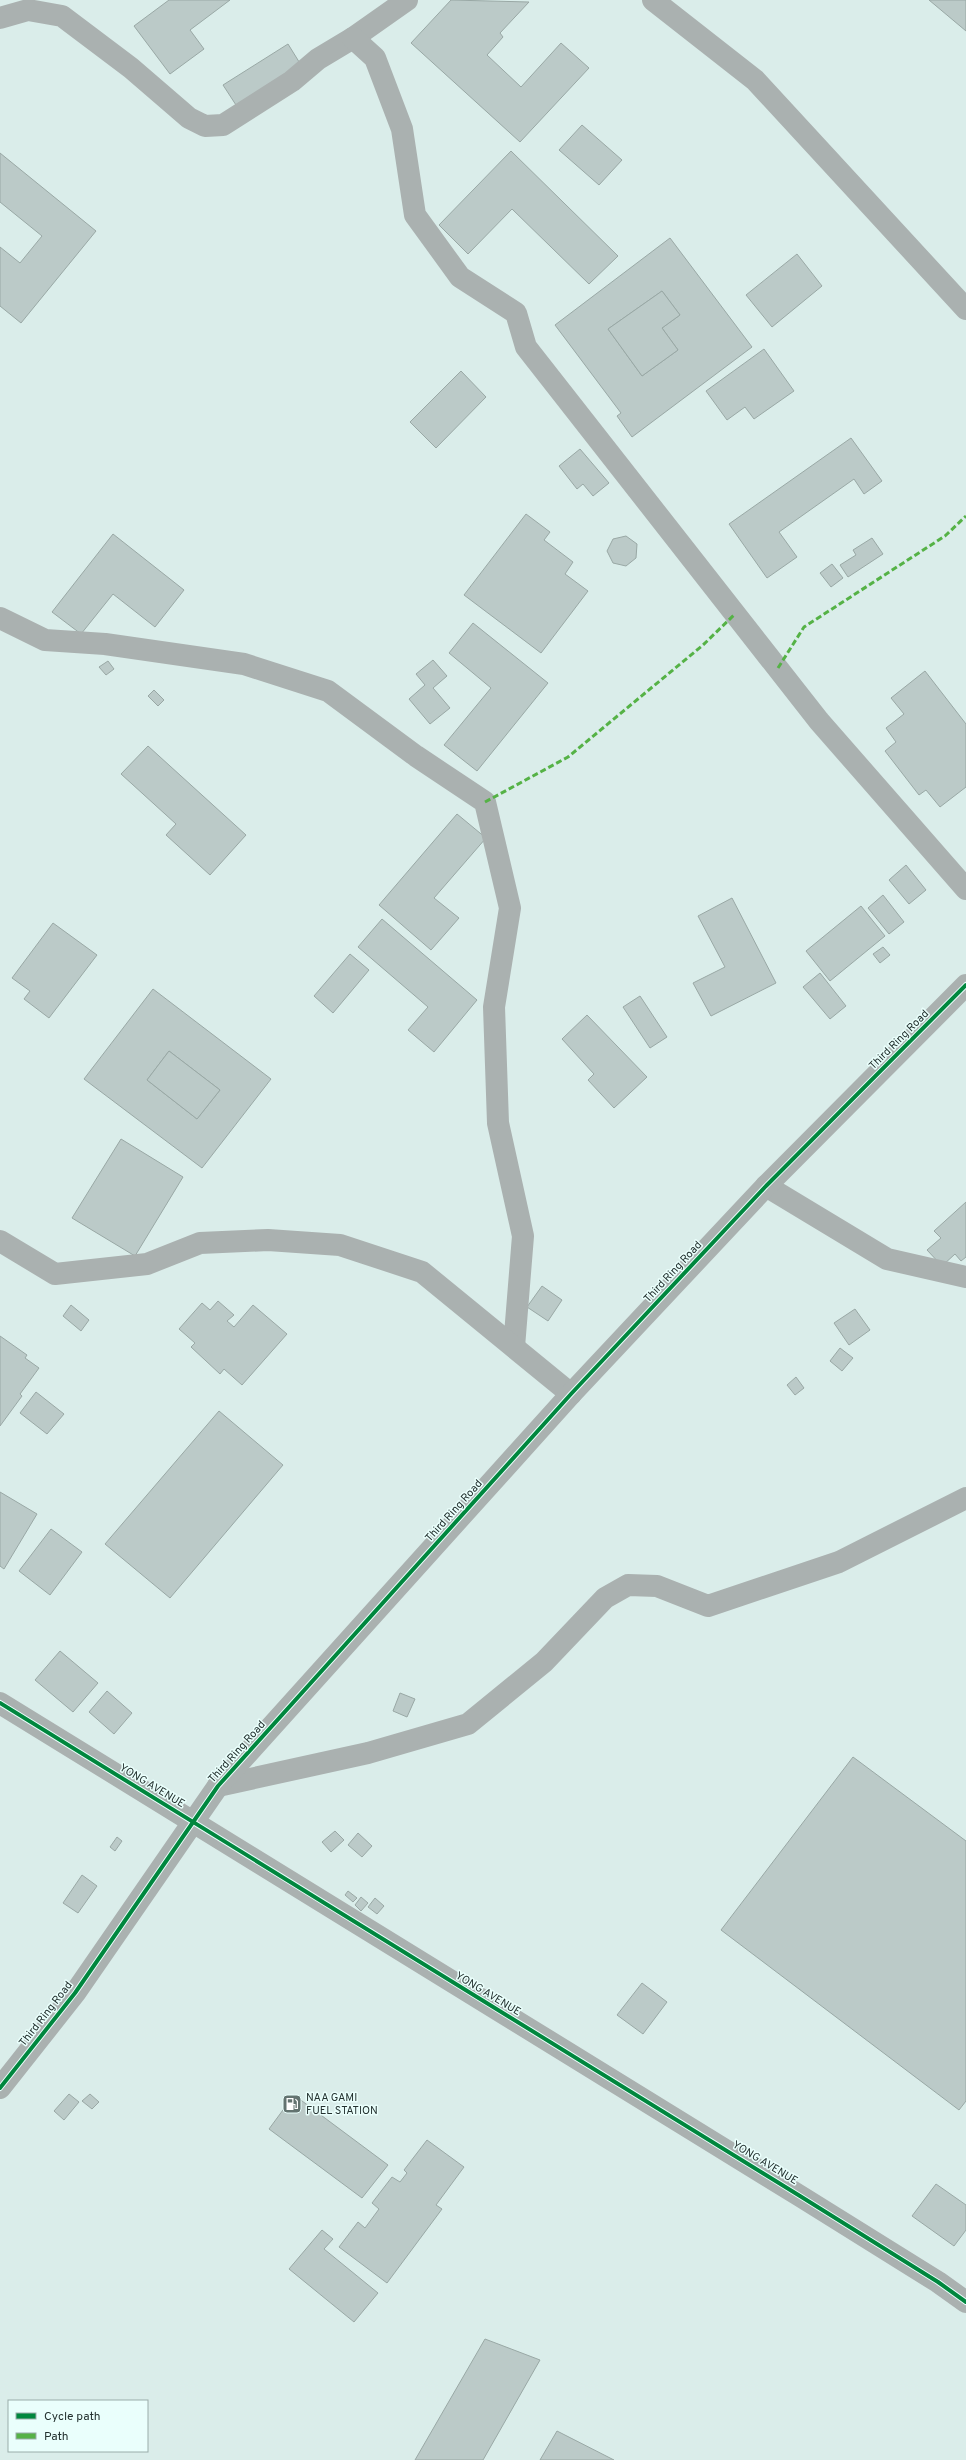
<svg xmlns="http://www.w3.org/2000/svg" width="966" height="2460" font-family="Overpass,sans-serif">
<rect width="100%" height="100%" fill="#daedea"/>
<g fill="#bbcac8" stroke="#99a8a5" fill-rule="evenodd">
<polygon points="169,0 230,0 190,30 204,49 170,74 134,26"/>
<polygon points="451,0 529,2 500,33 503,37 487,55 521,87 561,43 589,68 520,142 411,43"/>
<polygon points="929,0 966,0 966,31"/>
<polygon points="288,44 301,65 236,105 223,85"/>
<polygon points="582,125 622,160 599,185 559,150"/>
<polygon points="511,151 618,256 589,284 512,209 468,254 439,225"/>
<polygon points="0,153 96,231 21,323 0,306 0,247 20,263 42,236 0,202"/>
<path d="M670 238 752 347 632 437 617 416 621 413 555 325ZM662 291 680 315 662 328 678 350 642 376 608 329Z"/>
<polygon points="797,254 822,286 772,327 746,295"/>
<polygon points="662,291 680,315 662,328 678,350 642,376 608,329"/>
<polygon points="764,349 794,391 754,419 745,407 727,420 706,391"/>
<polygon points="461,371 486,397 436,448 410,422"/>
<polygon points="851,438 882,481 864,494 854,479 779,532 797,557 767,578 729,524"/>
<polygon points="580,449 609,483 593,496 583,484 577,489 559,466"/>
<polygon points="526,514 550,532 544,540 573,562 565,574 588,591 541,653 464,595"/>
<polygon points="113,534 184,590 155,627 113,594 81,634 52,612"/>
<polygon points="626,536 637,544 636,558 626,566 613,563 607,551 613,539"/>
<polygon points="872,538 883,554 848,577 840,565 856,555 853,550"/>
<polygon points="832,564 843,578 831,587 820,573"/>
<polygon points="473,623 548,683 477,771 444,745 491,688 449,653"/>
<polygon points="433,660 447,676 433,688 450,708 430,724 409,699 425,685 416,674"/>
<polygon points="108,661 114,669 106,675 99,667"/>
<polygon points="925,671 966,724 966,787 940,807 926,790 919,795 885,751 896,742 886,728 904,714 891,698"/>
<polygon points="154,690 164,700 158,706 148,696"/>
<polygon points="148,746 246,835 210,875 166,835 176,824 121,774"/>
<polygon points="457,814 486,838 434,898 459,918 431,950 379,905"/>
<polygon points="906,865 926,890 909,904 889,880"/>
<polygon points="883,895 904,922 889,934 868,908"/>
<polygon points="732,898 776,983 711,1016 693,983 725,967 698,916"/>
<polygon points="861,906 885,936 830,981 806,951"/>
<polygon points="382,919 477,1000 434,1052 408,1030 428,1007 358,947"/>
<polygon points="53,923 97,955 49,1018 24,999 30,991 12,978"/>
<polygon points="883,947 890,955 880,963 873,954"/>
<polygon points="350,954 369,970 333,1013 314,996"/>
<polygon points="820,973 846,1006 830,1019 803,987"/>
<path d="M153 989 271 1079 202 1168 84 1079ZM169 1051 220 1090 197 1119 147 1080Z"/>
<polygon points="640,996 667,1037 650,1048 623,1007"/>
<polygon points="587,1015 647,1077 614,1108 588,1080 594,1074 562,1039"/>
<polygon points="169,1051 220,1090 197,1119 147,1080"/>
<polygon points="121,1139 183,1177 135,1256 72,1218"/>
<polygon points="966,1202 966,1257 961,1261 955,1254 942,1266 927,1250 941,1238 934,1231"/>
<polygon points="542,1286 562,1300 548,1321 527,1307"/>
<polygon points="218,1301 234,1315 227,1321 234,1327 253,1305 287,1334 242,1385 224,1369 220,1374 191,1347 195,1343 179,1329 202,1303 210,1310"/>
<polygon points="71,1305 89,1320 81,1331 63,1316"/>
<polygon points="855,1309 870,1330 849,1345 834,1323"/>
<polygon points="0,1336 27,1355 25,1358 39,1368 20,1394 22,1396 0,1426"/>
<polygon points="840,1348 853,1358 842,1371 830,1361"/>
<polygon points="796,1377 804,1388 795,1395 787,1385"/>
<polygon points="36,1392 64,1414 47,1434 20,1413"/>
<polygon points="219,1411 283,1465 170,1598 105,1544"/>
<polygon points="0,1492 37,1514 4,1569 0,1566"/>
<polygon points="51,1529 82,1552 50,1595 19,1571"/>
<polygon points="60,1651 98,1683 73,1712 35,1680"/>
<polygon points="107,1691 132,1713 114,1734 89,1712"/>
<polygon points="400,1693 415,1699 407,1717 393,1711"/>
<polygon points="853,1757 966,1841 966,2101 959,2110 721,1930"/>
<polygon points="335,1831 344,1840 331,1852 322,1842"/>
<polygon points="358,1833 372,1846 362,1857 348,1845"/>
<polygon points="117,1837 122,1841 115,1851 110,1847"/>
<polygon points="82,1875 97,1886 78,1913 63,1903"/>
<polygon points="348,1891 357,1898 353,1902 345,1895"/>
<polygon points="361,1897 368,1903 361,1911 355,1905"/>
<polygon points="375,1898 384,1906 377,1914 368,1907"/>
<polygon points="642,1983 667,2002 643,2034 617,2015"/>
<polygon points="69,2094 79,2102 64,2120 54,2111"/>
<polygon points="90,2094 99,2102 92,2109 82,2101"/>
<polygon points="294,2095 388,2165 362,2198 269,2129"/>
<polygon points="427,2140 464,2167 436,2205 442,2209 387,2283 339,2247 358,2222 365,2228 379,2209 372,2203 392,2177 400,2182 407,2173 404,2170"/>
<polygon points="936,2184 966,2205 966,2230 954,2246 912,2216"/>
<polygon points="322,2230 333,2239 324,2249 378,2293 354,2322 289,2269"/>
<polygon points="485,2339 540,2360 483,2460 415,2460"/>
<polygon points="557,2431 614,2460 540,2460"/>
</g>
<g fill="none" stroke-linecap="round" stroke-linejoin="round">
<g stroke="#aab1b0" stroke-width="22">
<polyline points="653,0 755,80 966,309"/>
<polyline points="0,18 28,10 62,16 131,68 189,118 205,126 223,125 292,81 318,59 353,38 407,0"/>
<polyline points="353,38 375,58 402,129 415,215 460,277 516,313 526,347 819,721 966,889"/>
<polyline points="0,618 45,640 105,644 244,664 328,691 416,756 485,802 510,908 494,1007 498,1123 523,1236 514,1347"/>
<polyline points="766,1186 887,1259 966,1277"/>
<polyline points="0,1241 55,1274 147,1264 200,1243 268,1240 340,1245 422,1272 571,1394"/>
<polyline points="218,1786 368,1753 468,1724 544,1662 605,1598 628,1585 657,1586 708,1606 839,1562 966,1498"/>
</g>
<g stroke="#aab1b0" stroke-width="22">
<polyline points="0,1703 800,2196 938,2282 966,2302"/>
<polyline points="0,2088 75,1993 218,1786 571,1394 766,1186 966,985"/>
</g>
<g stroke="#55b246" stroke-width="3" stroke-dasharray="6 3" stroke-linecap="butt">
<polyline points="778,668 804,627 945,536 966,516"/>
<polyline points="485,802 568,757 703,645 735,614"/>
</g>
<g stroke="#eafffc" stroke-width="6">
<g id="cycleway">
<polyline points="0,1703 800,2196 938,2282 966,2302"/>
<polyline points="0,2088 75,1993 218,1786 571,1394 766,1186 966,985"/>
</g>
</g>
<use href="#cycleway" stroke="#00873e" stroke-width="4"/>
</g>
<defs>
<g id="fuel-square" transform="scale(1)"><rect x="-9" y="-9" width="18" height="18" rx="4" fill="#637370" stroke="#eafffc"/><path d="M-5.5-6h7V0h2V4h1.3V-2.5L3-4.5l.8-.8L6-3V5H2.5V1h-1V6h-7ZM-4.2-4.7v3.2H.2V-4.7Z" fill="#fff"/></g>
</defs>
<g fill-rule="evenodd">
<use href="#fuel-square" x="292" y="2104"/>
</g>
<g text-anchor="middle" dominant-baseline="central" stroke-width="3" stroke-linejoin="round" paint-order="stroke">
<g font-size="11" fill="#23312f" stroke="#eafffc">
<text transform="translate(899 1040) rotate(-45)">Third Ring Road</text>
<text transform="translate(673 1272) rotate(-47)">Third Ring Road</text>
<text transform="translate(454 1511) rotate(-48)">Third Ring Road</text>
<text transform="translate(237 1752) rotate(-48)">Third Ring Road</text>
<text transform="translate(152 1786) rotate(31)">YONG AVENUE</text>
<text transform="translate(488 1994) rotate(31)">YONG AVENUE</text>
<text transform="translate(46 2014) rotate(-52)">Third Ring Road</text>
<text transform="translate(765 2163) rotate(31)">YONG AVENUE</text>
</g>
<g font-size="11" fill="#23312f" stroke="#eafffc" text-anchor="start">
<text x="306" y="2098">NAA GAMI<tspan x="306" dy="13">FUEL STATION</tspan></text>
</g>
</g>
<rect x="8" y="2400" width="140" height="52" fill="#eafffc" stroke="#9aadaa"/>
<rect x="16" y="2413" width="20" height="6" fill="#00873e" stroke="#9aadaa"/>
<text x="44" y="2420" font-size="12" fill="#23312f">Cycle path</text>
<rect x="16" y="2433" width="20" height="6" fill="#55b246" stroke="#9aadaa"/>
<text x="44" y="2440" font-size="12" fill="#23312f">Path</text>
</svg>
